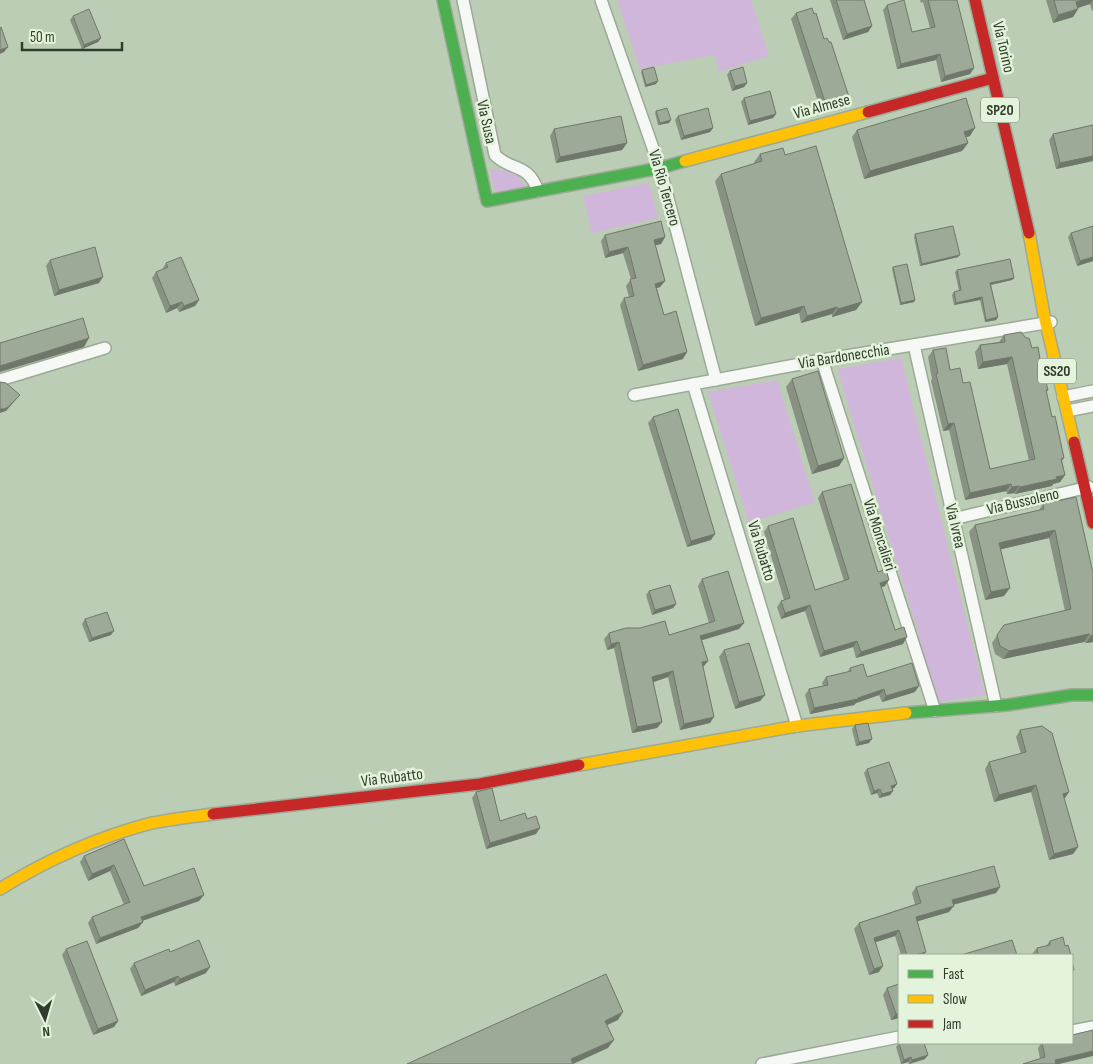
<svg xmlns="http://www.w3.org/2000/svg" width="1093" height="1064" font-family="'Sofia Sans Condensed',sans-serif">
<rect width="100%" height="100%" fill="#bccdb5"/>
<g fill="#d0b6da">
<polygon points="617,0 751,0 769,56 719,72 714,55 640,69"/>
<polygon points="496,169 516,174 526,187 495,193 490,170"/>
<polygon points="649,183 658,218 592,233 583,196"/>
<polygon points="901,358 985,695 937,702 915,622 837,369"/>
<polygon points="777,380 815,502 749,523 708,392"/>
</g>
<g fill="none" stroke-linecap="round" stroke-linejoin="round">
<g stroke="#9ca996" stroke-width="14">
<g id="street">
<path d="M463 0 495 155C510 171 528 162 538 191"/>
<polyline points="601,0 660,168 716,380"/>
<polyline points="914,345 996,706"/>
<polyline points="822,360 935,711"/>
<polyline points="0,380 105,348"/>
<polyline points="693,384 797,726"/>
<polyline points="634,395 822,360 1051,322"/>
<polyline points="1063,397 1093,391"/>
<polyline points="1067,411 1093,406"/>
<polyline points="953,519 1089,487"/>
<polyline points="1072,1031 1093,1027"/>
<polyline points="762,1064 899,1037"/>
</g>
</g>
<g stroke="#9ca996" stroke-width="14">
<g id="fast">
<polyline points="443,0 487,201 660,168 685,161"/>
<polyline points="906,713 1007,705 1072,695 1093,695"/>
</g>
</g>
<g stroke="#9ca996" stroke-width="14">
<g id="slow">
<polyline points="685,161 868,112"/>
<polyline points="1029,233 1044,315 1074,442"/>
<polyline points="579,765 797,726 906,713"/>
<path d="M0 889C45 861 96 838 148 824 169 819 192 817 213 814"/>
</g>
</g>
<g stroke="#9ca996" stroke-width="14">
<g id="jam">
<polyline points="975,0 1029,233"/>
<polyline points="868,112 993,78"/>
<polyline points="1074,442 1093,523"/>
<polyline points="213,814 480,784 579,765"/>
</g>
</g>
<use href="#street" stroke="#f5f8f4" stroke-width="11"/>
<use href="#fast" stroke="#4caf50" stroke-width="11"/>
<use href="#slow" stroke="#ffc107" stroke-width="11"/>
<use href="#jam" stroke="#c62828" stroke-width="11"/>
</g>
<g fill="#889283">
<polygon points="830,0 864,0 872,26 868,32 843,40"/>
<polygon points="920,0 952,0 974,68 970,74 941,82 936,60 897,69 883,10 887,5 912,32 930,28 923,2 921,3"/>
<polygon points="1046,0 1093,0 1093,10 1092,11 1090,4 1078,8 1078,9 1073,17 1053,23"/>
<polygon points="796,13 846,107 822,114 791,19"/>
<polygon points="73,16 101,38 98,42 82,49 70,20"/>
<polygon points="642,70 656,84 645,87 641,72"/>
<polygon points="730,71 747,83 744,87 732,91 727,75"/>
<polygon points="744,98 776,114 773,118 748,125 741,102"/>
<polygon points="656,111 671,120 669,123 658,125 655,113"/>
<polygon points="678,116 713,128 710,132 681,140 675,120"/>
<polygon points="1093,125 1093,161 1056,169 1049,140 1053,134"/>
<polygon points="554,129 627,143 622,150 556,163 550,136"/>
<polygon points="857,130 970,136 966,137 968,143 962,151 864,179 852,137"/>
<polygon points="760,154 785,155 862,302 856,310 832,317 832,314 801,323 799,313 755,326 715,181 721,174 755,164 754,162"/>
<polygon points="1071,233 1093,261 1077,266 1068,237"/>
<polygon points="915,234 958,257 920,266 914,237"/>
<polygon points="605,235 665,237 661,244 655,245 665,281 660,287 657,288 664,315 683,359 638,371 620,305 624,298 629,297 626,286 631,279 623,253 605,258 601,241"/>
<polygon points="50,260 99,283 54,296 46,266"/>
<polygon points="166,263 199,300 195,306 179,312 177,308 166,313 152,278 156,272 162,270"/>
<polygon points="893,267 915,300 914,302 900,305 892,269"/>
<polygon points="957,270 1014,278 1012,280 991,285 998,317 996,320 985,322 980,300 954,305 952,295 954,292 959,291 955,272"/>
<polygon points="1004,335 1032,348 1048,390 1046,392 1052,417 1064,458 1062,461 1065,475 1060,482 1053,484 1052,486 1015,494 1014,493 1007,494 1006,491 965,500 949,430 943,431 931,381 932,379 928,357 933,350 950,370 963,383 990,469 1029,461 1007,364 978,369 975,352 980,345 999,342"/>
<polygon points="792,379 844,458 839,466 812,474 786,387"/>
<polygon points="653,417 711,540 687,547 648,423"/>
<polygon points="822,492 878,572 885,586 881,587 895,630 903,644 856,658 853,647 820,657 805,611 781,619 777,607 781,601 784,600 764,532 768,526 815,590 844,581 818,498"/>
<polygon points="1043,504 1093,573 1093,642 1086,643 1084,642 1003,659 995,654 992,643 1004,625 1065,611 1049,538 1001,549 1004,596 985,600 969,532 975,525 1039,510"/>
<polygon points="702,579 739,629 702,640 708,661 703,667 710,723 680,730 668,677 653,682 662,722 657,728 632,733 614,648 607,650 604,639 609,633 669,635 709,623 698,586"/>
<polygon points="649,591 676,604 673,608 652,615 646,595"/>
<polygon points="85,619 111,635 89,642 82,624"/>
<polygon points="724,650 765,695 760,701 735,709 719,657"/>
<polygon points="850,668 867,677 915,692 882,702 879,695 856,703 854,705 810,714 805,695 809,689 823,686 822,683 826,677 848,672"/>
<polygon points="855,725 869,743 856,746 852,729"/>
<polygon points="1020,730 1069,792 1064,798 1078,847 1073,854 1049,860 1031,792 994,802 985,769 989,762 1021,754 1016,737"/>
<polygon points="867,769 897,784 894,788 892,789 893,791 890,795 879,798 877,793 871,795 864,773"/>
<polygon points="476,792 500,821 527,819 536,834 486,849 472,798"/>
<polygon points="124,839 144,886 204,895 199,901 142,921 143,922 138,928 96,944 88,923 92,917 124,905 110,871 88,881 80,862 84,856"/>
<polygon points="916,887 1000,887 996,893 953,905 949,912 917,921 924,955 901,955 895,936 876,942 879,972 869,975 854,929 859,923 915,904 912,893"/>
<polygon points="1050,941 1071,955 1033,955 1032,954 1037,948 1046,946"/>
<polygon points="66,949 118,1021 114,1027 93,1035 62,955"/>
<polygon points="170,952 206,973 175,986 174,982 141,996 130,969 134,963"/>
<polygon points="899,984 899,1018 891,1020 883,995 887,988"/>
<polygon points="899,1043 925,1059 909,1064 908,1062 901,1064 896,1047"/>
<polygon points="1041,1043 1072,1043 1059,1064 1040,1059 1038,1048"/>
</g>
<g fill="#6f776a">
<polygon points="1083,0 1093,0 1090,4 1070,10 1076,2"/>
<polygon points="1078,9 1073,17 1053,23 1058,15"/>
<polygon points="872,26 868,32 843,40 847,34"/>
<polygon points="101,38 98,42 82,49 84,45"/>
<polygon points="8,47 4,52 0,54 0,50"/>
<polygon points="940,54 936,60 897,69 901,64"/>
<polygon points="974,68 970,74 941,82 945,76"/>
<polygon points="658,81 656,84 645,87 646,85"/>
<polygon points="747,83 744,87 732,91 735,86"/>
<polygon points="850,100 846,107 822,114 827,108"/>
<polygon points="776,114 773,118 748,125 750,121"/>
<polygon points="671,120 669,123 658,125 660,123"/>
<polygon points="713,128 710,132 681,140 684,136"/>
<polygon points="975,128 970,136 959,139 964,132"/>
<polygon points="627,143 622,150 556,163 560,157"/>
<polygon points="968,143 962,151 864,179 870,171"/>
<polygon points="1093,156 1093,161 1056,169 1060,163"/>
<polygon points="665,237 661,244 649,247 654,240"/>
<polygon points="628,247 623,253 605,258 609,252"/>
<polygon points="960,255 958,257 920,266 922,264"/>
<polygon points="1093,257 1093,261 1077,266 1080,261"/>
<polygon points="103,277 99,283 54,296 59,290"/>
<polygon points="1014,278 1012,280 989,285 990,283"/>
<polygon points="665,281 660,287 651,290 655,284"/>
<polygon points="982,297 980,300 954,305 956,303"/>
<polygon points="199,300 195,306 179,312 184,306"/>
<polygon points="915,300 914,302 900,305 901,303"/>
<polygon points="182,302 177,308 166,313 170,306"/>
<polygon points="862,302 856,310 832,317 838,309"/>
<polygon points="804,306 799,313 755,326 761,318"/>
<polygon points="837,307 832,314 801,323 807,316"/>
<polygon points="998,317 996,320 985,322 986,320"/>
<polygon points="89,338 84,347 0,372 0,366"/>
<polygon points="687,352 683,359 638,371 643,365"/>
<polygon points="1012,357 1007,364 978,369 983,362"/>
<polygon points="20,395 6,411 0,413 0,409"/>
<polygon points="954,423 949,430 943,431 948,424"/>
<polygon points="844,458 839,466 812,474 818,466"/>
<polygon points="1065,475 1060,482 1053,484 1052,486 1015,494 1020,487"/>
<polygon points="1011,484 1006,491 965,500 970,493"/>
<polygon points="1019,486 1014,493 1007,494 1012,487"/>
<polygon points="1055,530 1049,538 994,551 999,543"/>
<polygon points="715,534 711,540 687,547 691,541"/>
<polygon points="889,580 885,586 876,589 880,583"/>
<polygon points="1010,588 1004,596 985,600 991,592"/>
<polygon points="676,604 673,608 652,615 655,610"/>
<polygon points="810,605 805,611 781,619 785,613"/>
<polygon points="744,623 739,629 696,642 700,636"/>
<polygon points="114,631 111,635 89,642 92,638"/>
<polygon points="1089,634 1084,642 1003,659 1009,651"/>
<polygon points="1093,635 1093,642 1086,643 1091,636"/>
<polygon points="907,637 903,644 856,658 861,652"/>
<polygon points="857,641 853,647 820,657 824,651"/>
<polygon points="619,642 614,648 607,650 611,644"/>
<polygon points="708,661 703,667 702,662"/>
<polygon points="673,671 668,677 648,684 652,677"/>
<polygon points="919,686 915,692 882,702 886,696"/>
<polygon points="884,689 879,695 856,703 854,705 810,714 814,708 858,698"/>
<polygon points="765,695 760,701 735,709 739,702"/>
<polygon points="714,717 710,723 680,730 684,724"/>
<polygon points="662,722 657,728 632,733 637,727"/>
<polygon points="872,739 869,743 856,746 859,742"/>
<polygon points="897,784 894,788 888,790 891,786"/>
<polygon points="1036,785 1031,792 994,802 999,795"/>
<polygon points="880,789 877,793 871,795 874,791"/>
<polygon points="893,791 890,795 879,798 882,794"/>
<polygon points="1069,792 1065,798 1058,800 1063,794"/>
<polygon points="540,828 536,834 486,849 490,843"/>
<polygon points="1078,847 1073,854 1049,860 1054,854"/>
<polygon points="114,865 110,871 88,881 92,874"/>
<polygon points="1000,887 996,893 948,906 952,900"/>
<polygon points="204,895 199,901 136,923 141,917"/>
<polygon points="954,906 949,912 912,923 916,917"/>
<polygon points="143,922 138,928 96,944 100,938"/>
<polygon points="899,930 895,936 870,944 874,938"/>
<polygon points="926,952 924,955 915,955"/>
<polygon points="883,966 879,972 869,975 874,969"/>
<polygon points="210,967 206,973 175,986 180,979"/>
<polygon points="178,976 174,982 141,996 145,990"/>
<polygon points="623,1012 618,1020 599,1029 605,1021"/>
<polygon points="899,1013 899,1018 891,1020 896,1014"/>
<polygon points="118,1021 114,1027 93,1035 98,1029"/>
<polygon points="614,1040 608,1048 573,1064 571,1059"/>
<polygon points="1093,1051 1093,1056 1059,1064 1052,1064 1055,1060"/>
<polygon points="928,1055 925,1059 909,1064 912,1060"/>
<polygon points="911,1057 908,1062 901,1064 904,1060"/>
</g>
<g fill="#9eaa98" stroke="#6f776a">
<polygon points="836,0 864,0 872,26 847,34"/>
<polygon points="904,0 912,32 935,27 928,0 957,0 974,68 945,76 940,54 901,64 887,5"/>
<polygon points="1054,0 1083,0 1076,2 1078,9 1058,15"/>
<polygon points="812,8 814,14 816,13 824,39 827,38 829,42 831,42 850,100 827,108 796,13"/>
<polygon points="89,9 101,38 84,45 73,16"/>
<polygon points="1,27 8,47 0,50 0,28"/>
<polygon points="654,67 658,81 646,85 642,70"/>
<polygon points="743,67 747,83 735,86 730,71"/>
<polygon points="770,91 776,114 750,121 744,98"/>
<polygon points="966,98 975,128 964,132 968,143 870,171 857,130"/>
<polygon points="667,108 671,120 660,123 656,111"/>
<polygon points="708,108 713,128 684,136 678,116"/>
<polygon points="621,116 627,143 560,157 554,129"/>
<polygon points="1093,125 1093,156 1060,163 1053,134"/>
<polygon points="816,146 862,302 838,309 837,307 807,316 804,306 761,318 721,174 762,161 760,154 783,148 785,155"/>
<polygon points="661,221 665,237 654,240 665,281 655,284 664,315 676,311 687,352 643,365 624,298 634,296 630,279 636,278 628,247 609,252 605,235"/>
<polygon points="953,226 960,255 922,264 915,234"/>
<polygon points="1093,226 1093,257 1080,261 1071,233"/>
<polygon points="95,247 103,277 59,290 50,260"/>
<polygon points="181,257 199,300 184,306 182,302 170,306 156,272 168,267 166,263"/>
<polygon points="1010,259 1014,278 990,283 998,317 986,320 982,297 956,303 954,292 961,290 957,270"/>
<polygon points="907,264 915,300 901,303 893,267"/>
<polygon points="83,318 89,338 0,366 0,343"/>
<polygon points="1021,332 1026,338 1029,338 1032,348 1038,347 1043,378 1045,378 1048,390 1046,390 1052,417 1055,416 1064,458 1061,459 1065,475 1056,477 1057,479 1020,487 1019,486 1012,487 1011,484 970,493 954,423 948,424 936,374 938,373 933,350 946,348 950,370 960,368 963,383 970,382 990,469 1035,459 1012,357 983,362 980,345 1005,342 1004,335"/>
<polygon points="818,371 844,458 818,466 792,379"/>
<polygon points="0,382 6,383 20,395 8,407 4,409 0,409"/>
<polygon points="678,409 715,534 691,541 653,417"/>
<polygon points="851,484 878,572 886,569 889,580 880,583 895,630 904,627 907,637 861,652 857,641 824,651 810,605 785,613 781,601 790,598 768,526 793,518 815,590 849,579 822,492"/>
<polygon points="1076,497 1093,573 1093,635 1091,636 1089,634 1009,651 1000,646 997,635 1004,625 1071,609 1055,530 999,543 1010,588 991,592 975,525 1044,509 1043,504"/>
<polygon points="728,571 744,623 700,636 708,661 702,662 714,717 684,724 673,671 652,677 662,722 637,727 619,642 611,644 609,633 626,628 640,628 665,621 669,635 715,621 702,579"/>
<polygon points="670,585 676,604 655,610 649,591"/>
<polygon points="107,612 114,631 92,638 85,619"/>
<polygon points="749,643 765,695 739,702 724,650"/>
<polygon points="912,663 919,686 886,696 884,689 858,698 858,699 814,708 809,689 828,685 826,677 851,671 850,668 863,664 867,677"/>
<polygon points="868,723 872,739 859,742 855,725"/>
<polygon points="1042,726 1052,733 1069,792 1063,794 1078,847 1054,854 1036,785 999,795 989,762 1026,752 1020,730"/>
<polygon points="889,762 897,784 891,786 893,791 882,794 880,789 874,791 867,769"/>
<polygon points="492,788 500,821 525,813 527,819 536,816 540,828 490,843 476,792"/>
<polygon points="124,839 144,886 194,868 204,895 141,917 143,922 100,938 92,917 130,902 114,865 92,874 84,856"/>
<polygon points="994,866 1000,887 952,900 954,906 916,917 926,952 915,955 907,955 899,930 874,938 883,966 874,969 859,923 921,903 916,887"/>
<polygon points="1063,937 1065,946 1068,945 1071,955 1038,955 1037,948 1050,945 1050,941"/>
<polygon points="199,940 210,967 180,979 178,976 145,990 134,963 169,949 170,952"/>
<polygon points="1012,940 1017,955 961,955"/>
<polygon points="87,941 118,1021 98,1029 66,949"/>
<polygon points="1072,961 1074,970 1072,970"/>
<polygon points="606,974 623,1012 605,1021 614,1040 571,1059 573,1064 407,1064"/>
<polygon points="899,984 899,1013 896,1014 887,988"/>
<polygon points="1093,1030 1093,1051 1055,1060 1056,1064 1023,1064 1045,1057 1042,1043 1072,1043 1072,1035"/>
<polygon points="899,1043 924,1043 928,1055 912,1060 911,1057 904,1060"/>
</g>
<g text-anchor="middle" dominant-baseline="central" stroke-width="5" stroke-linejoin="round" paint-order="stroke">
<g fill="#e3f3dc" stroke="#667461" stroke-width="1">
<rect x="981" y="97.5" width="38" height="25" rx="4"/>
<rect x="1038" y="358.5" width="38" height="25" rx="4"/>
</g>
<g font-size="15" font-weight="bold" fill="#313d2c">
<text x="1000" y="110">SP20</text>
<text x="1057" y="371">SS20</text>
</g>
<g font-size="16" fill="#313d2c" stroke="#e3f3dc">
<text transform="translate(1003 47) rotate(77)">Via Torino</text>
<text transform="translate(822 107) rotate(-15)">Via Almese</text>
<text transform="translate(486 122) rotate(78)">Via Susa</text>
<text transform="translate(664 188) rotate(74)">Via Rio Tercero</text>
<text transform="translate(844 357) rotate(-9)">Via Bardonecchia</text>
<text transform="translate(1023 502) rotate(-13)">Via Bussoleno</text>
<text transform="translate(955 526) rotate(77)">Via Ivrea</text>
<text transform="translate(879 535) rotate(72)">Via Moncalieri</text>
<text transform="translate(761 551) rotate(73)">Via Rubatto</text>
<text transform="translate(392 778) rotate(-7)">Via Rubatto</text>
</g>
</g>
<rect x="898" y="954" width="175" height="90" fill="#e3f3dc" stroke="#9caa96"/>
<rect x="908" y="970" width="25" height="8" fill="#4caf50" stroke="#9caa96"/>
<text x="943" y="979" font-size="15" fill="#313d2c">Fast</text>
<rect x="908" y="995" width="25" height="8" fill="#ffc107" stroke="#9caa96"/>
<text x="943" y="1004" font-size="15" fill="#313d2c">Slow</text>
<rect x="908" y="1020" width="25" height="8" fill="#c62828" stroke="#9caa96"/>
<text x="943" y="1029" font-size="15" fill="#313d2c">Jam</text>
<g transform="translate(45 1019) rotate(175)" stroke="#e3f3dc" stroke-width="4" paint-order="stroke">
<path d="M0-4L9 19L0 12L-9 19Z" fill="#313d2c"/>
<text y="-8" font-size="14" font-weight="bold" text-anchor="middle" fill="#313d2c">N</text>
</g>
<path d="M22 42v8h100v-8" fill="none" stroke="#313d2c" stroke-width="2.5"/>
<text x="30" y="42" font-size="15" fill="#313d2c" stroke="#e3f3dc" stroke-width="4" paint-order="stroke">50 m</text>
</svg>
